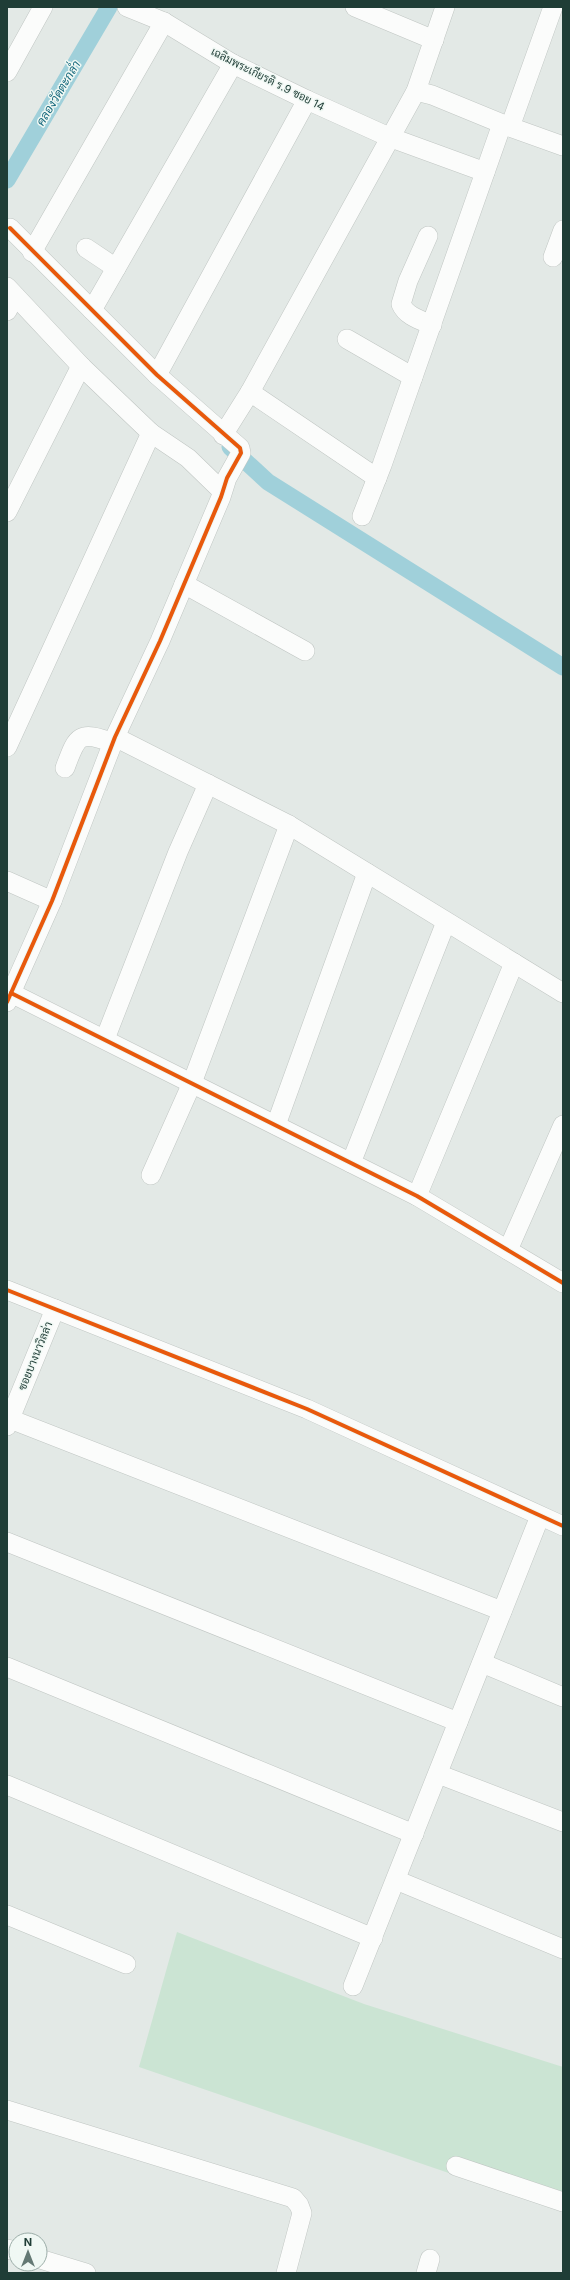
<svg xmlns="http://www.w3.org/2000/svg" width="570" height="2280" font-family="Inter,Sarabun,sans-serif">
<rect width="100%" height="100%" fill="#e3e9e6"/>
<polygon fill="#cbe4d3" points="177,1932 364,2004 563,2067 563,2212 139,2067"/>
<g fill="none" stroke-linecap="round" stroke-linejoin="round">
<g stroke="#a0d0da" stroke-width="17">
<polyline points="7,180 109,7"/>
<polyline points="230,447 268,482 563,667"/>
</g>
<g stroke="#c0c6c3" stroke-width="20">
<g id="minor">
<polyline points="127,7 164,22 233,64 307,100 389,137 485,172"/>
<polyline points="355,7 434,40"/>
<polyline points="7,72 43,7"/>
<polyline points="416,91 432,95 510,127 563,146"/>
<polyline points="510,127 553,7"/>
<path d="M428 236 408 281 401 304C406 316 420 320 432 325"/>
<polyline points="86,248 116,268"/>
<polyline points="32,252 164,22"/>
<polyline points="553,257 563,230"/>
<polyline points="7,287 81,366 151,433 188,458 222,491"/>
<polyline points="92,310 233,64"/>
<polyline points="7,311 15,296"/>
<polyline points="347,339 413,377"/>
<polyline points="157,375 307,100"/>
<polyline points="250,392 377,478"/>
<polyline points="223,435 250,392 416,91 445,7"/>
<polyline points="7,512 81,366"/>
<polyline points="362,516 382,465 502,124"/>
<polyline points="184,584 305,651"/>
<polyline points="115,737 289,825 563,993"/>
<polyline points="7,747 151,433"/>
<path d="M65 768C77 736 78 730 113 743"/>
<polyline points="7,881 52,901"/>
<polyline points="11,993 417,1196 563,1283"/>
<polyline points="7,1002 52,901 115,737 160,641 221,497 227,478 241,453 240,448 157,375 10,228"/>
<polyline points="105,1039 178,852 208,784"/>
<polyline points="276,1125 367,873"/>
<polyline points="351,1163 446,922"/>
<polyline points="151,1175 192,1083 289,825"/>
<polyline points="417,1196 514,963"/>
<polyline points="508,1250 563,1125"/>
<polyline points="7,1290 307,1409 563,1526"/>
<polyline points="10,1419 502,1611"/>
<polyline points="7,1426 55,1309"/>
<polyline points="7,1542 458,1722"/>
<polyline points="482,1663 563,1697"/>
<polyline points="7,1667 414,1834"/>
<polyline points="438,1774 563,1822"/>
<polyline points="7,1785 373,1938"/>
<polyline points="396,1880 563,1949"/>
<polyline points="7,1915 126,1964"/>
<polyline points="353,1986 540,1516"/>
<polyline points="7,2110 293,2198 299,2205 302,2213 286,2273"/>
<polyline points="456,2166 563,2202"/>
<polyline points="7,2249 16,2251"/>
<polyline points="40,2259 86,2273"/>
<polyline points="426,2273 430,2259"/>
</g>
</g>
<use href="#minor" stroke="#fbfcfb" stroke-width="19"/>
<g stroke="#f0f8f4" stroke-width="6">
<g id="cycleway">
<polyline points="11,993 417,1196 563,1283"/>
<polyline points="7,1002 52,901 115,737 160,641 221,497 227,478 241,453 240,448 157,375 10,228"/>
<polyline points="7,1290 307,1409 563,1526"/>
</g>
</g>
<use href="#cycleway" stroke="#e8590c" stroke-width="4"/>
</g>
<g text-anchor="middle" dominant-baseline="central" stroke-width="3" stroke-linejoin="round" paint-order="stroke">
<g font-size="11" fill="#1f3d36" stroke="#f0f8f4">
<text transform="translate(268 79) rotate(27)">เฉลิมพระเกียรติ ร.9 ซอย 14</text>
<text transform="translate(35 1356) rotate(-68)">ซอยบางนาวิลล่า</text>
</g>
<g font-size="12" font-style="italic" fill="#16697d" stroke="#f0f8f4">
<text transform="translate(58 93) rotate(-59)">คลองวัดตะกล่ำ</text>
</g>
</g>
<rect width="570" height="2280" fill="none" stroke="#1f3d36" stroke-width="16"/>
<g transform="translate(28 2252)"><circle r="19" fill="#f0f8f4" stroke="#9cada8"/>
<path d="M0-3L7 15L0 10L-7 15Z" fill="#647974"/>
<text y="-6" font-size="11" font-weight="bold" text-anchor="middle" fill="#1f3d36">N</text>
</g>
</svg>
